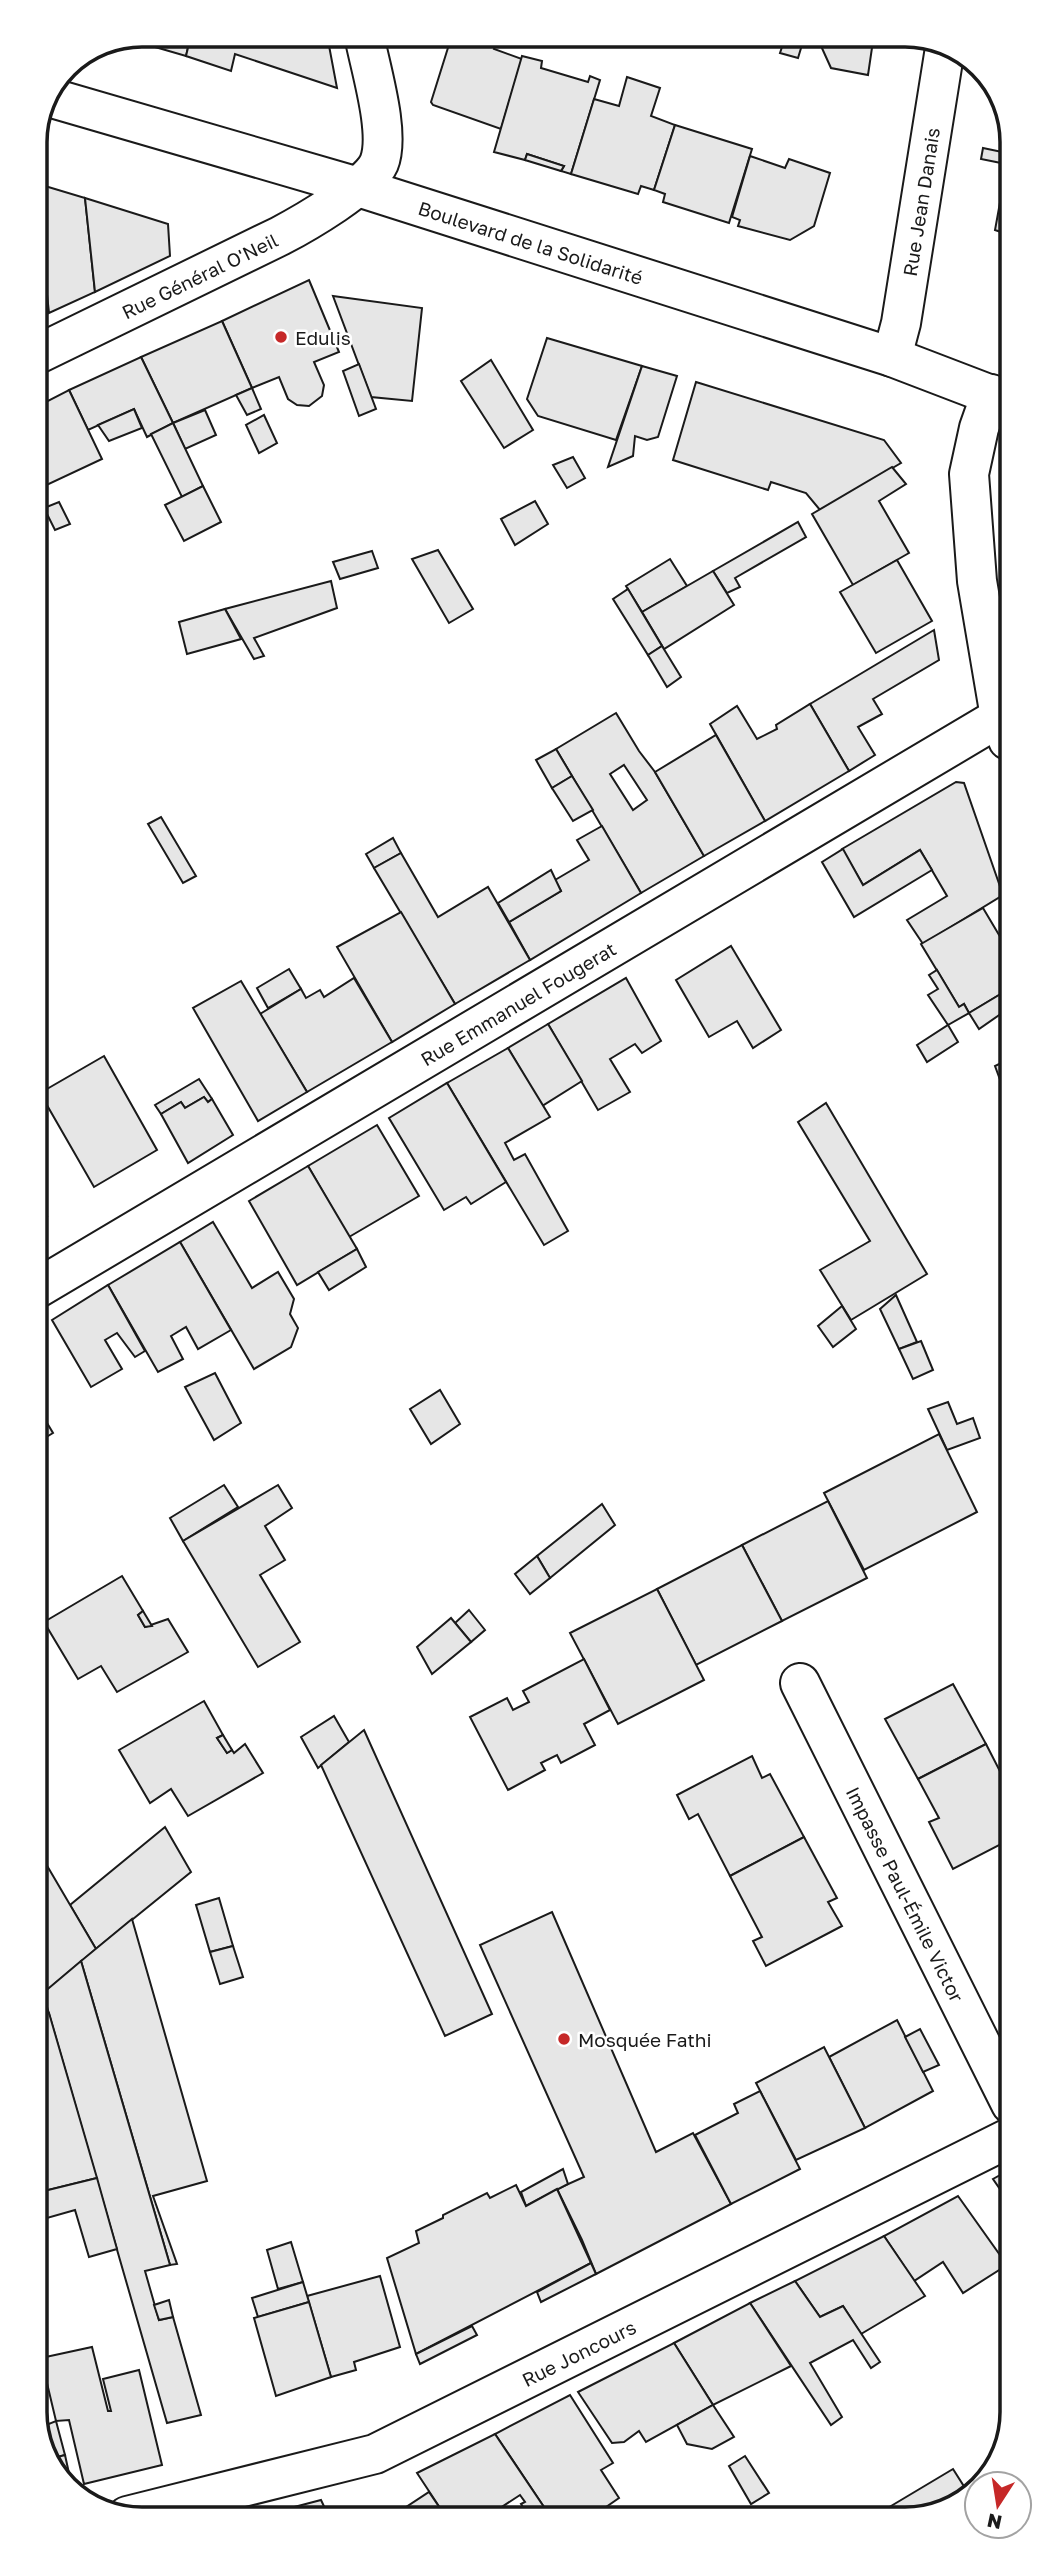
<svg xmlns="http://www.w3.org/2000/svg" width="1047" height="2554" font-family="'Golos Text',sans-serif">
<rect width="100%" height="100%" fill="#fff"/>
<g fill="#e6e6e6" stroke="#1a1a1a" stroke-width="2" fill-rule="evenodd">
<polygon points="143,35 191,35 186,56 131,40"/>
<polygon points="191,35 327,35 337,88 235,54 231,71 186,56"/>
<polygon points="452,35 468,35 496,44 494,49 522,59 501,129 433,105 431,102"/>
<polygon points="786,35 805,35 798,58 780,53"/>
<polygon points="816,35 843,35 873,41 868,75 831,68"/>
<polygon points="522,56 542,61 541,68 588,82 590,76 600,80 571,174 561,171 564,166 527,154 525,160 494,152"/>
<polygon points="627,77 660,88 651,116 675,125 654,190 641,186 638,194 571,174 594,99 619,106"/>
<polygon points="675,125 752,149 729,223 663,202 665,194 654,190"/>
<polygon points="983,148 1007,153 1006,164 981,159"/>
<polygon points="527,154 564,166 561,171 525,160"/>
<polygon points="750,156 785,168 789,159 830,173 814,226 790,240 738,226 740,220 732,217"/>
<polygon points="1007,164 1007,234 995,230"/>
<polygon points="35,183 85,198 95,292 49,313"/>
<polygon points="85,198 168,224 170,256 95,292"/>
<polygon points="309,280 339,352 314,362 324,385 322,396 309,406 297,405 288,399 279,377 252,388 222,321"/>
<polygon points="333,296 422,308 412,401 371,397"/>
<polygon points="222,321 252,388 173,423 141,357"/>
<polygon points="547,338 642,366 616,440 538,416 527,399"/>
<polygon points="141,357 173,423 147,437 134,409 88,430 69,390"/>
<polygon points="491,360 533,430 504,448 461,381"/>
<polygon points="359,364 376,409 359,416 343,371"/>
<polygon points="642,366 677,376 658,437 647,440 635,436 633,456 608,467"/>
<polygon points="696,382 884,440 901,463 820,510 806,493 771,482 768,490 673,460"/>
<polygon points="252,388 261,409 247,415 236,395"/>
<polygon points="69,390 102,459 36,490 36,407"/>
<polygon points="134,409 142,428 109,441 98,425"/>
<polygon points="205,410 216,435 185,449 173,423"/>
<polygon points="264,415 277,443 259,453 246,425"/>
<polygon points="173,423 203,486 182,497 151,434"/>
<polygon points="573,457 585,478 567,488 553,465"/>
<polygon points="892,467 906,484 879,501 909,553 853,585 812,514"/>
<polygon points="203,486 221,522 184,541 165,505"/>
<polygon points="535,501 548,524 515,545 501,519"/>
<polygon points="59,502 70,524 55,530 44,508"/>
<polygon points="798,522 806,537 735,578 740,587 727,593 713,571"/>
<polygon points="438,550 473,609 449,623 412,559"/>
<polygon points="372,551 378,568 340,579 333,562"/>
<polygon points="670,559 687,586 642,612 626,586"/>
<polygon points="897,560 932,621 876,653 840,592"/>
<polygon points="713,571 734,605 664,649 642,612"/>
<polygon points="331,581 337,608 254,638 264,656 254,659 225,609"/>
<polygon points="628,589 662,646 648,655 613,599"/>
<polygon points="225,609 241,639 187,654 179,622"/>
<polygon points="934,630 939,660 873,699 882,714 858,727 875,755 849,771 810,704"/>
<polygon points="662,646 681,677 667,687 648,655"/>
<polygon points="810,704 849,771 765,821 710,724 737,706 757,739 777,729 776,725"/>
<path d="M616 713 639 751 655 772 704 856 641 893 556 749ZM624 765 647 800 633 810 610 774Z"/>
<polygon points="716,735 765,821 704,856 655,772"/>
<polygon points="556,749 572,776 552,788 536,760"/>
<polygon points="572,776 593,810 573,821 552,788"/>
<polygon points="956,782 964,783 1003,895 923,944 907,920 947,896 920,850 863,885 842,849"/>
<polygon points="161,817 196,876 183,883 148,824"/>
<polygon points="602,826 641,893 530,960 509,922 561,891 555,880 589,860 577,840"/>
<polygon points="393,838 401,853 374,868 366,854"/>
<polygon points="843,849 863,885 920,850 932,870 854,917 822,862"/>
<polygon points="401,853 438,917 488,887 530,960 455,1004 374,868"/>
<polygon points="551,870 561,891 509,922 498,903"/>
<polygon points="983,908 1008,950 1009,989 969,1013 964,1004 959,1007 921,944"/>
<polygon points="401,912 455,1004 392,1042 337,947"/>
<polygon points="731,946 781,1030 753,1048 737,1021 709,1037 676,980"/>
<polygon points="289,969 301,989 268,1008 257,988"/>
<polygon points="937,970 959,1007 964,1004 969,1013 948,1025 928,995 938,989 929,975"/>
<polygon points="354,978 392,1042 307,1092 260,1014 301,989 306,998 320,990 324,997"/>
<polygon points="626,978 661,1041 642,1053 635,1044 610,1059 630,1092 598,1110 548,1024"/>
<polygon points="241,981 307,1092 258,1121 193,1008"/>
<polygon points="1009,989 1009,1022 1005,1011 979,1029 969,1013"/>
<polygon points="548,1024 582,1081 542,1106 508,1048"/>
<polygon points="948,1025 958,1042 927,1062 917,1045"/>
<polygon points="508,1048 550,1117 505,1143 514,1160 525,1154 568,1231 544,1245 447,1083"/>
<polygon points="104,1056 157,1150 94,1187 40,1093"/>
<polygon points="1009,1059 1009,1104 995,1066"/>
<polygon points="199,1079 212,1099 208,1102 204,1097 185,1108 181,1102 161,1114 155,1105"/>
<polygon points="447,1083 506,1182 471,1204 466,1197 444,1210 389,1118"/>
<polygon points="204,1097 208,1102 212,1099 233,1135 188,1163 161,1114 181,1102 185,1108"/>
<polygon points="826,1103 927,1274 851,1320 820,1270 870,1241 798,1122"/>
<polygon points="377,1125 419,1196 349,1237 308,1166"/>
<polygon points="308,1166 357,1249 297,1285 249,1201"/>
<polygon points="38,1200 47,1216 38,1221"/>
<polygon points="213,1222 252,1288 278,1272 294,1299 290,1314 298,1328 291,1347 254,1369 180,1242"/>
<polygon points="180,1242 231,1330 198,1349 186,1327 171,1336 183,1359 158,1372 108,1285"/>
<polygon points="357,1249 366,1267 329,1290 318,1272"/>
<polygon points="108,1285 145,1351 135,1357 117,1333 105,1340 122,1369 91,1387 52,1320"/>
<polygon points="896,1295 917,1342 899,1349 880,1309"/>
<polygon points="842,1306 856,1329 833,1347 818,1326"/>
<polygon points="921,1341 933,1370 913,1379 899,1349"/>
<polygon points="215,1373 241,1423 214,1440 185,1387"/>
<polygon points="440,1390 460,1424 431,1444 410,1409"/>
<polygon points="948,1402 957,1424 973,1418 980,1438 947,1450 928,1409"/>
<polygon points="38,1408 53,1433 38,1442"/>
<polygon points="939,1434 977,1512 864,1570 824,1493"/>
<polygon points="224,1485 238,1507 183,1541 170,1518"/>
<polygon points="278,1485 292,1508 265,1526 285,1560 260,1575 300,1642 258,1667 183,1541"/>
<polygon points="828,1501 867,1578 782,1621 742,1545"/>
<polygon points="602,1504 615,1525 550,1578 537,1556"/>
<polygon points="742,1545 782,1621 696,1665 657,1589"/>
<polygon points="537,1556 550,1578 530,1594 515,1574"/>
<polygon points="122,1576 143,1611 138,1615 145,1627 168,1619 188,1652 117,1692 101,1666 78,1679 44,1622"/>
<polygon points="657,1589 704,1680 618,1724 570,1633"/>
<polygon points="469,1610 485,1630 471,1642 455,1623"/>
<polygon points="143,1611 152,1626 145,1627 138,1615"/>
<polygon points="451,1618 471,1642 432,1674 417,1647"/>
<polygon points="584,1659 610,1710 584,1724 595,1745 561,1763 557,1755 541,1763 545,1770 508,1790 470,1717 507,1698 513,1710 529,1702 523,1691"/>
<polygon points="953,1684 986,1744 918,1779 885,1719"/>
<polygon points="204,1701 223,1735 217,1738 227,1753 232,1750 234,1753 245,1744 263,1773 188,1816 171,1789 150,1803 119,1750"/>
<polygon points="334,1716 349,1742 318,1768 301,1737"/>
<polygon points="364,1730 492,2014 445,2036 321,1765"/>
<polygon points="223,1735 232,1750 227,1753 217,1738"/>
<polygon points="986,1744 1006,1783 1010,1781 1011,1839 953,1869 929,1822 939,1818 918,1779"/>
<polygon points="752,1756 762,1778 770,1774 804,1837 730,1876 698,1814 689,1819 677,1795"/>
<polygon points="165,1827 191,1872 96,1949 70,1905"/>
<polygon points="804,1837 837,1898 828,1902 842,1926 766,1966 753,1941 762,1937 730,1876"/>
<polygon points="39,1852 96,1949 40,1996 39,1962 43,1958 39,1952"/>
<polygon points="219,1898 233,1946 210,1952 196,1905"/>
<polygon points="552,1912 656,2152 693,2133 731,2204 596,2274 582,2240 557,2189 584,2177 480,1945"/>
<polygon points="132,1919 207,2181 153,2196 177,2264 170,2265 81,1961"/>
<polygon points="233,1946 243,1977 220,1984 210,1952"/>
<polygon points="81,1961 170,2265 145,2271 159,2320 173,2317 201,2415 167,2423 43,1993"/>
<polygon points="49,2013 97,2178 40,2192 40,2018"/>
<polygon points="897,2020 933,2091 865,2128 829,2057"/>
<polygon points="920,2029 939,2065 923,2072 905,2037"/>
<polygon points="824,2047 865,2128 796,2160 756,2083"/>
<polygon points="760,2091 800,2169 731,2204 695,2135 738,2113 734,2104"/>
<polygon points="563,2169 568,2184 526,2206 521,2192"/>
<polygon points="1011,2169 1011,2205 993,2179"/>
<polygon points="97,2178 117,2249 89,2257 75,2210 40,2220 40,2192"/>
<polygon points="516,2185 526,2206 557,2189 591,2263 416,2354 387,2258 419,2243 416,2231 443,2218 443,2215 487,2193 490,2198"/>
<polygon points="958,2196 1007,2265 963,2293 943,2262 914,2281 884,2236"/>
<polygon points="884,2236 925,2296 861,2334 843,2306 820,2317 795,2281"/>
<polygon points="291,2242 303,2282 278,2289 267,2250"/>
<polygon points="591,2263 596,2274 541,2302 537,2292"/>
<polygon points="380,2276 400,2347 354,2362 356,2370 331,2377 307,2296"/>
<polygon points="795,2281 820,2317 843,2306 880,2362 871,2368 853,2340 810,2363 842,2417 831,2425 750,2303"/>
<polygon points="303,2282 309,2302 258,2317 252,2298"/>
<polygon points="169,2300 173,2317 159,2320 154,2305"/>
<polygon points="309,2302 331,2377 276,2396 254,2318"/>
<polygon points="750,2303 791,2366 713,2405 674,2343"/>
<polygon points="472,2326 477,2335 420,2364 416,2354"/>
<polygon points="674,2343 713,2405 646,2442 639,2431 624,2442 612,2443 578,2392"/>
<polygon points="92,2347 108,2411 111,2411 103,2379 139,2370 162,2465 84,2484 69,2420 56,2421 41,2358"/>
<polygon points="570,2395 613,2463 601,2470 619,2498 593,2516 550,2516 495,2434"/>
<polygon points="713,2405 734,2437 712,2449 687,2444 677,2425"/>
<polygon points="56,2421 65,2455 50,2459 41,2442 51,2440 46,2425"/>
<polygon points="495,2434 550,2516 529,2516 521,2504 525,2502 520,2495 488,2516 446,2517 417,2473"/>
<polygon points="65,2455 72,2487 70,2487 50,2459"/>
<polygon points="745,2456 769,2493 751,2504 729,2466"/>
<polygon points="953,2469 965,2488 923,2514 889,2514 886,2509"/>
<polygon points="429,2492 446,2517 391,2517"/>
<polygon points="321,2500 329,2517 252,2518"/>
</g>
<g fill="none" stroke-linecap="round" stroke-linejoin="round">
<g stroke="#1a1a1a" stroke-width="42">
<g id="street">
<path id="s1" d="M52 98 358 187 892 357 1007 401"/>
<path id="s2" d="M36 355 280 236C303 224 369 186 379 163 391 133 370 67 364 35"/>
<path id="s3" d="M892 357 901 323 945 48"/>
<polyline points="991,394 979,428 969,474 977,581 1000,717 1008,740"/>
<path id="s4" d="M38 1288 1000 717"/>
<path id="s5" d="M800 1683 1011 2104"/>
<path id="s6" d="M127 2516 375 2454 1011 2137"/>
</g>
</g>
<use href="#street" stroke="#fff" stroke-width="38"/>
</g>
<g fill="#c62828" stroke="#fff" stroke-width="2.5">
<circle cx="281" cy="337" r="7"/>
<circle cx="564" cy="2039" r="7"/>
</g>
<g text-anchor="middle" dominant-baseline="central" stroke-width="5" stroke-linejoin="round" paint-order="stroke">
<g font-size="19" fill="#1a1a1a" stroke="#fff">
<text stroke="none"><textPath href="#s3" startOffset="158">Rue Jean Danais</textPath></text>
<text stroke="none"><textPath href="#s1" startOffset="500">Boulevard de la Solidarité</textPath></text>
<text stroke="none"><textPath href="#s2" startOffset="182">Rue Général O'Neil</textPath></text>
<text stroke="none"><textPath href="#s4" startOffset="558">Rue Emmanuel Fougerat</textPath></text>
<text stroke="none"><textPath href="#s5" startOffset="236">Impasse Paul-Émile Victor</textPath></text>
<text stroke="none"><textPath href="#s6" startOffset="483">Rue Joncours</textPath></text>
</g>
<g font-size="19" fill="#1a1a1a" stroke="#fff" text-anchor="start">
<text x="295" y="337">Edulis</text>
<text x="578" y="2039">Mosquée Fathi</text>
</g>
</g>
<path d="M0 0H1047V2554H0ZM142 47H905A95 95 0 0 1 1000 142V2412A95 95 0 0 1 905 2507H142A95 95 0 0 1 47 2412V142A95 95 0 0 1 142 47Z" fill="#fff" fill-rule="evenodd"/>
<path fill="none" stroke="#1a1a1a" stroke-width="3.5" d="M142 47H905A95 95 0 0 1 1000 142V2412A95 95 0 0 1 905 2507H142A95 95 0 0 1 47 2412V142A95 95 0 0 1 142 47Z"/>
<g transform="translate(998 2505) rotate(192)"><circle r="33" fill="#ffffff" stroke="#a3a3a3" stroke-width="2"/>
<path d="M0-5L12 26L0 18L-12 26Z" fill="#c62828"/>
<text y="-10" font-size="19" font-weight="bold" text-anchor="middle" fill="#1a1a1a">N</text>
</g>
</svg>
